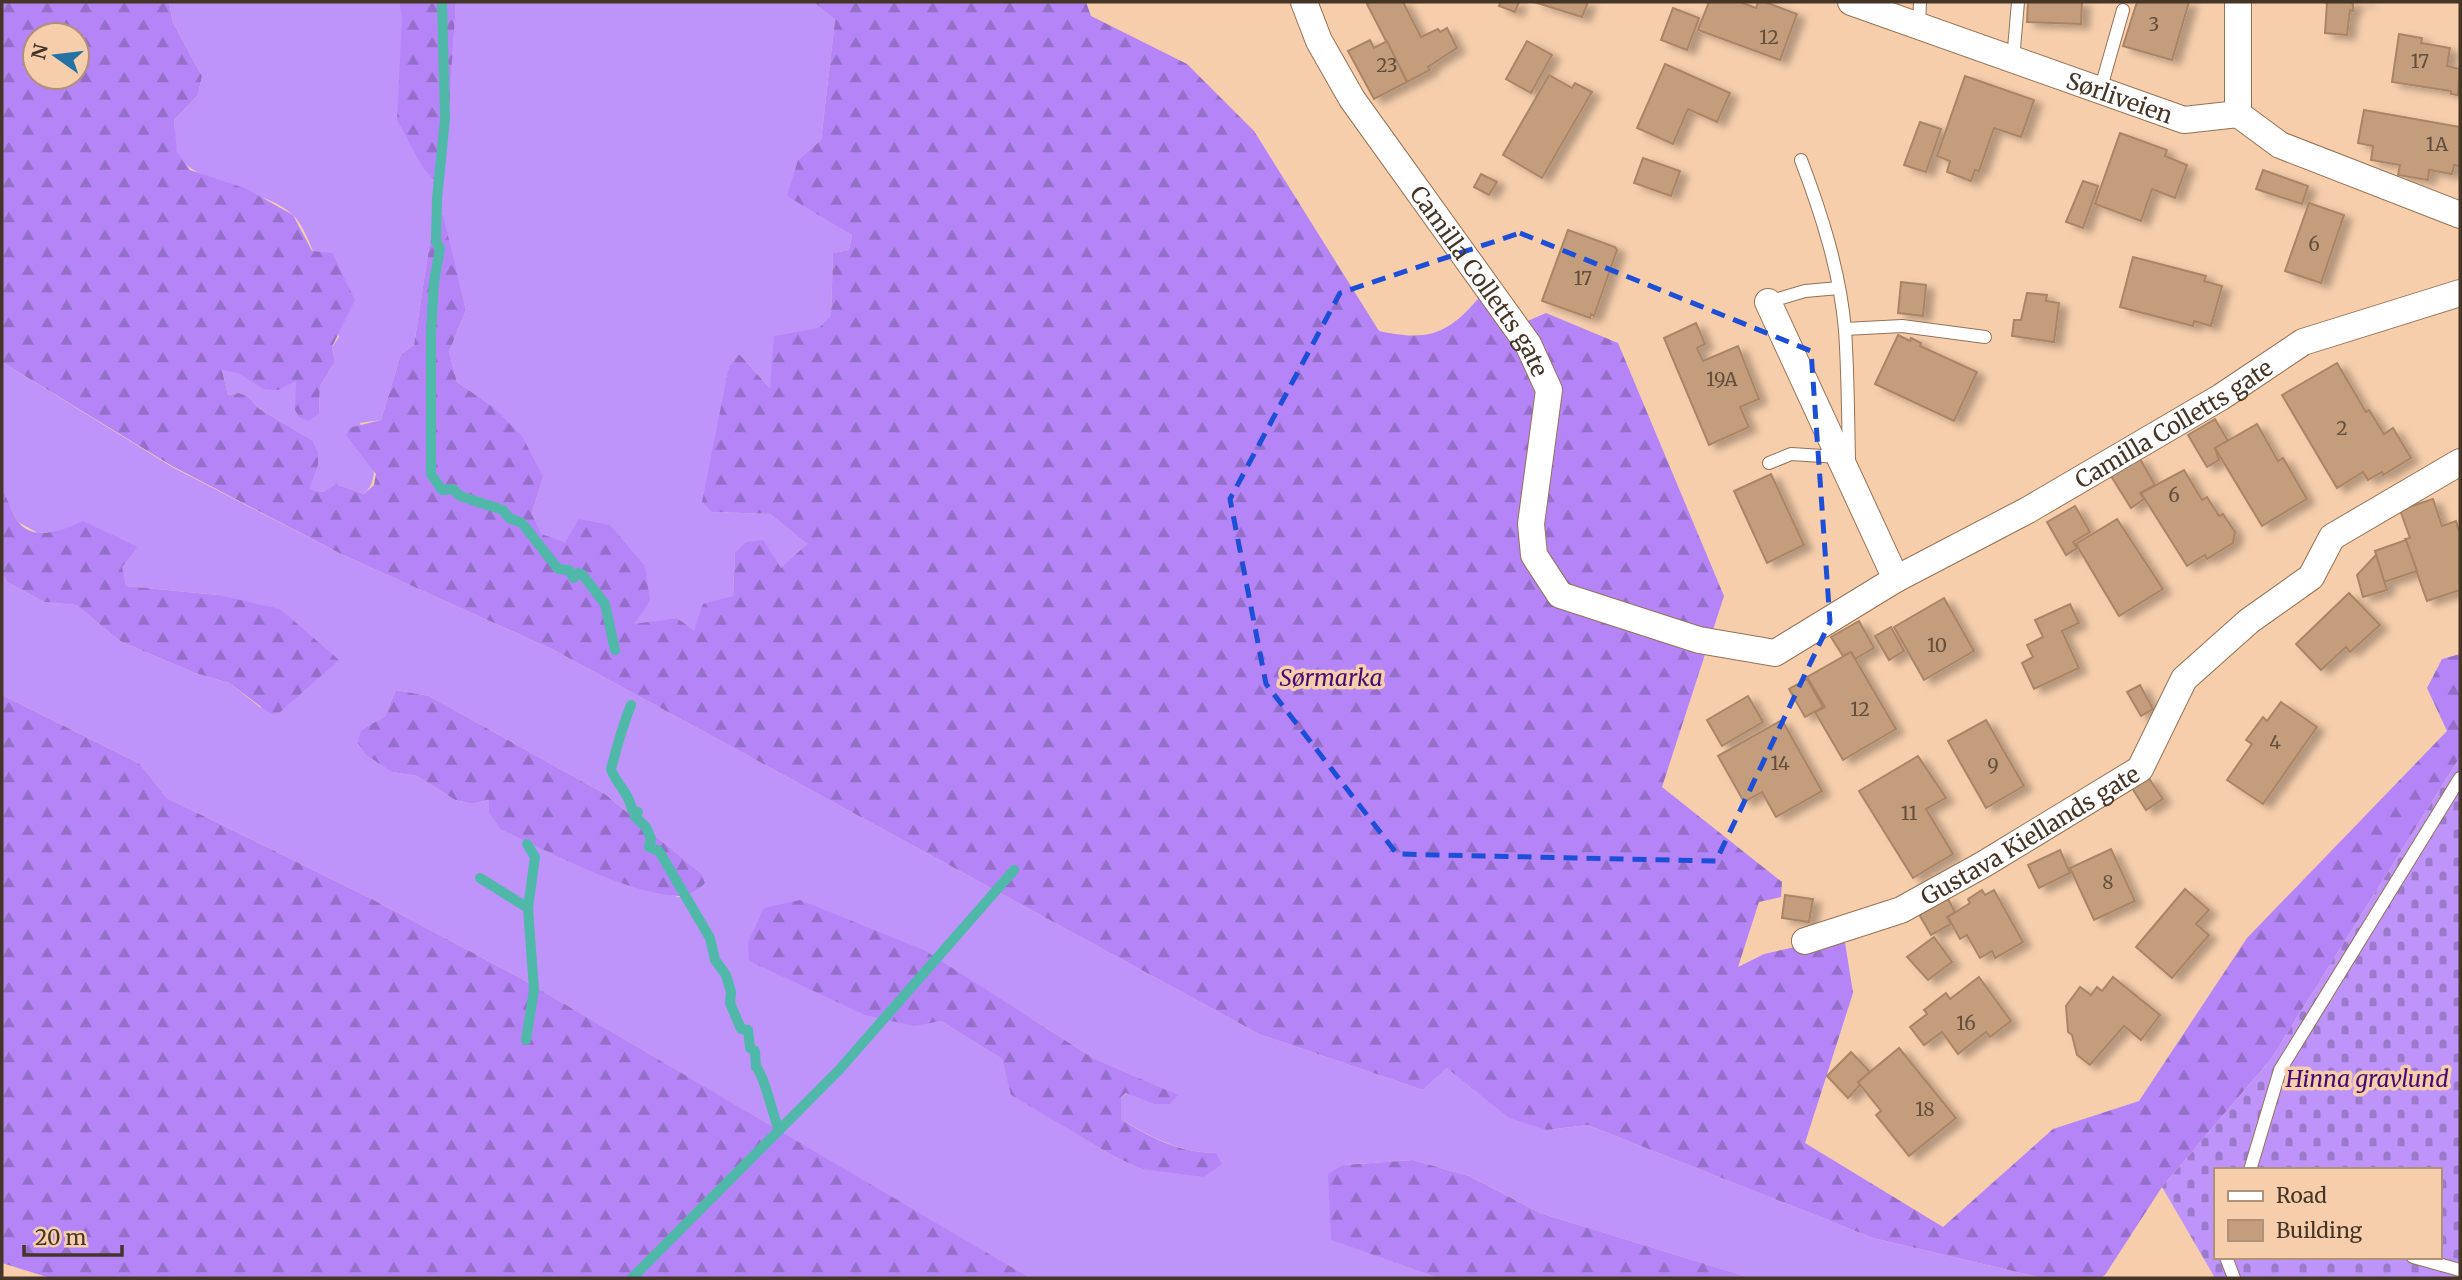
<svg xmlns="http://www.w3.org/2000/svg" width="2462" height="1280" font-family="Merriweather,serif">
<defs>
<pattern id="forest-firs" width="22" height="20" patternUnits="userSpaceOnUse" patternTransform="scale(1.75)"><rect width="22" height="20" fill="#b585f8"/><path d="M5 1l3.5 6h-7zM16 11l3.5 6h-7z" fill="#956ec9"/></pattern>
<pattern id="cemetery-stones" width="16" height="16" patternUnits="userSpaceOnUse" patternTransform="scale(1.75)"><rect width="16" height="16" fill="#be94fb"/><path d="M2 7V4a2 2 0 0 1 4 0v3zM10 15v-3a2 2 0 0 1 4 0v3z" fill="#9c7acb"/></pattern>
<filter id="shadow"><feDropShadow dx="8" dy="4.5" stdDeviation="3.5" flood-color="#0004"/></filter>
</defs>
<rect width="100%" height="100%" fill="#f6ceac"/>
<g fill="#be94fb" fill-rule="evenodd">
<path d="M169 2H399L443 182 456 2H814L835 20 821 140 798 160 852 235 849 250 833 253 831 315 770 388 739 354 729 366 712 512 770 514 807 544 781 569 735 553 733 596 694 630 677 618 633 625 565 542 541 535 532 513 543 477 492 406 457 382 449 352 466 310 442 215 434 216 414 345 401 354 381 420 360 423C367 446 385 475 364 494L336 484 322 492 308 489 312 440 258 408 249 397 239 393 228 395 222 370C253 364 248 405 296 380L319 414 320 386 335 362 332 347 339 337C330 307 314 236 293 215 267 189 189 184 177 152 174 143 175 129 174 120L198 95 202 76 173 23Z"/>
<path d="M2 362 172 467 341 554 554 650 1259 1034 1423 1090 1447 1068 1547 1130 1588 1125 1873 1238 2042 1278H1751L1540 1213 1469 1176 1413 1160 1343 1165 1332 1240 1438 1278H1029L522 979 368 897 167 798 140 764 2 695V573L7 582 44 602 76 605 120 641 195 673 229 683 261 708 218 595 126 586 121 567 138 547 61 532 38 533 18 522 2 490ZM396 690 429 696 605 794 703 875 705 883 679 897 638 887 501 830 489 800 472 804 455 800 417 776 392 772 361 730 385 716ZM1032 1019 1093 1058 1177 1095 1155 1104 1127 1093 1121 1097V1119C1150 1137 1181 1153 1216 1153L1142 1169 1113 1156 1012 1095 1002 1059 941 1021Z"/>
</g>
<g fill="url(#forest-firs)" fill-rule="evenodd">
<path d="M2 2H169L173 23 202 76 198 95 174 120 177 152 190 170 247 189 293 215 312 251 332 253 355 300 332 347 335 362 320 386 319 414 309 421 299 417 295 410 296 381 278 390 263 389 238 373 222 370 228 395 239 393 249 397 258 408 312 440 318 452V465L309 489 322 492 336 484 364 494 374 485 376 474 346 435 349 428 381 420 401 354 414 345 434 215H443L466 310 449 352 457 382 492 406 522 436 543 477 532 513 541 534 565 542 579 519 610 525 645 566 650 601 634 624 677 618 694 630 703 604 733 596 735 553 746 542 763 540 781 568 807 544 770 514 712 512 702 502 729 366 739 354 770 388 774 336 819 328 831 315 833 253 849 250 852 235 787 196 798 160 821 140 835 20 814 2H1086L1091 16 1187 64 1254 131 1379 331C1430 342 1449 334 1482 294L1507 330 1546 313 1618 343 1724 596 1662 787 1782 882 1781 897 1759 902 1738 967 1764 954 1844 936 1853 993 1805 1143 1943 1227 2053 1129 2139 1101 2247 938 2447 731 2427 688 2442 659 2460 654V757L2271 1059 2162 1187 2105 1275 2100 1278H2042L1873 1238 1588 1125 1547 1130 1509 1118 1447 1068 1423 1090 1259 1034 554 650 341 554 172 466 2 362ZM35 35H77V77H35Z"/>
<polygon points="399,2 456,2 444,182 436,182 423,168 397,120 402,18"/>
<path d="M2 490C8 499 11 510 17 520 31 543 64 530 83 521L138 547 122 567 126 586 218 595 280 609 339 660 279 713 271 714 229 683 195 673 120 641 76 605 44 602 7 582 2 573Z"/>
<path d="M396 690 429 696 605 794 703 875 705 883C698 890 687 897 677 896 625 893 549 851 501 830L489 812V800L472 804 455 800 417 776 392 772 365 754 358 743 361 730 385 716Z"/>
<polygon points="2,695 140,764 167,798 368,897 522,979 1030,1278 50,1278 2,1263"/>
<path d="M800 900 924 950 1093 1058 1178 1095 1170 1104H1154L1126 1093 1121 1097V1119C1150 1138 1181 1153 1216 1153L1222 1164 1204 1177 1142 1169 1113 1156 1011 1095 1002 1059 941 1021 914 1026 865 1015 749 961 748 942 764 908Z"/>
<polygon points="1413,1160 1469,1176 1540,1213 1751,1278 1438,1278 1331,1240 1328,1174 1343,1165"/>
</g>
<path fill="url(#cemetery-stones)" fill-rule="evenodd" d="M2460 757V1278H2215L2162 1187 2271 1059ZM2215 1170H2439V1257H2215Z"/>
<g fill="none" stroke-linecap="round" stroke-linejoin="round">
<g stroke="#4fb8a8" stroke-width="10">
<polyline points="442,2 445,119 437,199 436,242 440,248 434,282 431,333 431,474 442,490 453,489 460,496 503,510 509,518 522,523 558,569 569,570 574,578 578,573 582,574 605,604 615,650"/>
<path d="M631 705C622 727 617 747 611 769 616 784 630 794 632 810L638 812 635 817 646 827 651 839 649 847 659 851 710 938 715 960 726 975 731 992 730 1003 741 1029 748 1030 750 1048 755 1051 756 1067C764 1074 773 1116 779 1130"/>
<polyline points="480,878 528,908"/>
<polyline points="526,1040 534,990 528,908 535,857 527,844"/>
<polyline points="632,1278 839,1070 1014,870"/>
</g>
</g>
<g fill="#c39d7c" stroke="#aa8465" stroke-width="2" filter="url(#shadow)">
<polygon points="1371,2 1403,2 1421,37 1438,29 1440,32 1447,28 1457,48 1428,67 1430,70 1407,82 1367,4"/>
<polygon points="1501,2 1519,2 1515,12 1499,6"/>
<polygon points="1534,2 1588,2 1582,17"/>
<polygon points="1709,2 1740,2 1756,8 1758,2 1765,2 1797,14 1780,60 1698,30"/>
<polygon points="2028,2 2082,2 2081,24 2027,22"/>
<polygon points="2137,2 2189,2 2172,60 2123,46"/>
<polygon points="2323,2 2368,2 2350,2 2353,4 2353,11 2350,10 2347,35 2325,33 2327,3"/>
<polygon points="1673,8 1699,18 1687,50 1661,40"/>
<polygon points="2399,34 2422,38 2421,43 2450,48 2447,66 2460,69 2458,95 2451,94 2451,91 2392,82"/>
<polygon points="1370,40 1374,48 1387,41 1407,82 1374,99 1348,51"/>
<polygon points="1527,41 1552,55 1531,93 1506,79"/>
<polygon points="1665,64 1730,93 1717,122 1688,109 1673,144 1637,128"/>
<polygon points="1549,75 1572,88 1575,83 1592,92 1542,178 1503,155"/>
<polygon points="1965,76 2034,100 2021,137 1994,128 1979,171 1975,170 1971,181 1947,172 1950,161 1937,156"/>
<polygon points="2364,110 2460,127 2460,166 2454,165 2452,174 2429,170 2428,180 2398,175 2400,165 2371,160 2373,146 2358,143"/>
<polygon points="1920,122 1941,129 1926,172 1904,165"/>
<polygon points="2120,133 2167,150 2165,156 2187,165 2175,198 2152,189 2141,221 2095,204"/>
<polygon points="1643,158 1680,171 1671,196 1634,183"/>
<polygon points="2263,170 2308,186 2302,204 2256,189"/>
<polygon points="1481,174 1497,182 1489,195 1474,187"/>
<polygon points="2083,181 2098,186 2083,228 2066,222"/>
<polygon points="2309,203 2344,215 2321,283 2285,271"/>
<polygon points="1568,230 1615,247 1617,250 1594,316 1591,314 1590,318 1542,301"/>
<polygon points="2133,257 2206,276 2204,281 2222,286 2211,326 2194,321 2193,326 2120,307"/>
<polygon points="1901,282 1926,285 1923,316 1898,313"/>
<polygon points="2027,293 2047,295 2046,301 2059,303 2054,342 2012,336 2014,320 2021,320"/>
<polygon points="1696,323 1705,344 1697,348 1703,361 1738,346 1759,399 1740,407 1749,427 1709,445 1664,338"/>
<polygon points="1898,335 1910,341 1911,338 1921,343 1920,346 1977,372 1954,421 1875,384"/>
<polygon points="2337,363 2366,412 2369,410 2384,434 2393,428 2411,458 2383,475 2382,472 2368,480 2363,472 2337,488 2282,395"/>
<polygon points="2215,419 2228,441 2215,448 2219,460 2207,467 2188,435"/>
<polygon points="2257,424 2278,461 2283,458 2307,499 2262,526 2215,448"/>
<polygon points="2139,457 2155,485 2140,493 2144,499 2131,508 2111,476"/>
<polygon points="2184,470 2202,500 2207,497 2219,516 2223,514 2235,532 2233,543 2207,559 2205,555 2187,566 2141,493"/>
<polygon points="1771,474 1804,545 1767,563 1734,491"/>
<polygon points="2433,499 2442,526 2456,521 2460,534 2460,590 2427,601 2405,539 2410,538 2400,510"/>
<polygon points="2075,506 2090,532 2073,542 2077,548 2066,555 2047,522"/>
<polygon points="2117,519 2163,589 2119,616 2076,544"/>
<polygon points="2406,540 2417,571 2384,582 2375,551"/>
<polygon points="2376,555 2387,590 2363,597 2357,575"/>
<polygon points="2349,593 2380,625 2350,652 2346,647 2321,670 2296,644"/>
<polygon points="1944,598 1974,651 1924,680 1894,627"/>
<polygon points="2070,604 2079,623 2062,631 2079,668 2034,689 2022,663 2033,657 2027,645 2043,637 2035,620"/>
<polygon points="1859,621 1874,648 1855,659 1851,652 1843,656 1831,637"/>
<polygon points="1891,627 1904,651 1889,660 1875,636"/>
<polygon points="1851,652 1896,729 1843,760 1815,712 1825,707 1807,677"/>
<polygon points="1807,679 1823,707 1805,717 1789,689"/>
<polygon points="2140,685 2153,709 2141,716 2127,692"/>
<polygon points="1748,696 1763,722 1722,746 1707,720"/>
<polygon points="2281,702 2317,727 2263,804 2227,780 2252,744 2246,740 2263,717 2267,721"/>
<polygon points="1782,720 1822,791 1776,817 1762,792 1744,802 1718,756"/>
<polygon points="1986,720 2024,786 1986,808 1948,741"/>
<polygon points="1918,756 1946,798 1926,809 1953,854 1913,878 1859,791"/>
<polygon points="2148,777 2163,799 2146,810 2132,788"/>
<polygon points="2111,849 2135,901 2094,920 2070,868"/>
<polygon points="2060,850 2070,873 2039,888 2028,865"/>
<polygon points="2185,889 2209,910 2196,924 2209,935 2172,978 2136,947"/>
<polygon points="1982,890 1985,895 1994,890 2023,942 1995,958 1992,951 1980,958 1967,935 1960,939 1948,917 1970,903 1968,899"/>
<polygon points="1785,895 1813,899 1809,922 1782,918"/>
<polygon points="1947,897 1955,912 1947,917 1951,924 1931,935 1920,916 1923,911"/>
<polygon points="1934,937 1952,962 1928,980 1907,957"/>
<polygon points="1979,977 2011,1021 1990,1037 1986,1032 1958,1054 1942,1032 1924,1045 1910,1027 1927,1014 1924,1010 1946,993 1950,999"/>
<polygon points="2113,977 2160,1015 2141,1040 2124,1026 2090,1065 2077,1055 2072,1035 2068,1032 2066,1006 2080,987 2091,995 2097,987 2102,991"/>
<polygon points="1899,1048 1956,1118 1909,1156 1876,1115 1881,1111 1858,1082"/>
<polygon points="1851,1052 1870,1072 1858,1082 1860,1085 1848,1098 1827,1076"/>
</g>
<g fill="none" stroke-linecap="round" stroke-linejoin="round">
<g stroke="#957152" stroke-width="14">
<g id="lane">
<polyline points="1919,26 1920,2"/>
<polyline points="2013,60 2018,2"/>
<polyline points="2100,91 2123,10"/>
<path d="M1801 160C1822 215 1840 272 1845 330 1848 373 1848 416 1849 459"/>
<polyline points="1768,302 1805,291 1839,288"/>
<polyline points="1845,329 1902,326 1985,337"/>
<polyline points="1769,463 1791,454 1838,457"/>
<polyline points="2250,1170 2280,1070 2460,778"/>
<polyline points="2226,1257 2234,1278"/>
<polyline points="2413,1257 2460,1270"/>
</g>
</g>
<g stroke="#957152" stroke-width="28">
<g id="street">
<path id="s1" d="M1304 2 1319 41 1352 99 1528 344 1549 390 1531 524 1534 555 1560 595 1699 640 1775 653 1896 579 2028 510 2221 397 2303 342 2460 293"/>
<path id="s2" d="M1851 2 2184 120 2238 114 2280 145 2460 215"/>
<polyline points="2238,114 2238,2"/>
<polyline points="1768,302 1896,579"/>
<path id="s3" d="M1805 941 1901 910 1984 864 2140 769 2184 679 2249 621 2311 577 2332 537 2460 462"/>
</g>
</g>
<use href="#lane" stroke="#fff" stroke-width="12"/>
<use href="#street" stroke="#fff" stroke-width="26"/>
</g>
<path fill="none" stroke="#1d4ed8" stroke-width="5" stroke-dasharray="14 9" stroke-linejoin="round" d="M1520 233 1811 351 1830 622 1716 861 1397 854 1266 684 1230 499 1340 293Z"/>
<g text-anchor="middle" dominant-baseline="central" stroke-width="7" stroke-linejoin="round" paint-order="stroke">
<g font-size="19" fill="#644f3c">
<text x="2154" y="24">3</text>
<text x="1769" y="37">12</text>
<text x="2420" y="61">17</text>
<text x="1387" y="65">23</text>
<text x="2437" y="144">1A</text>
<text x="2314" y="244">6</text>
<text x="1583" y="278">17</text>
<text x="1722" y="379">19A</text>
<text x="2342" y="428">2</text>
<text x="2174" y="495">6</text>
<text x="1937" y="645">10</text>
<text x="1860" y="709">12</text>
<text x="2275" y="742">4</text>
<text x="1780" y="763">14</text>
<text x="1993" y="765">9</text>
<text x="1909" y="813">11</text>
<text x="2108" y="882">8</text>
<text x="1966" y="1023">16</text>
<text x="1925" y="1109">18</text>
</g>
<g font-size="23" fill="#453527" stroke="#f6ceac">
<text stroke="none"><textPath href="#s2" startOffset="285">Sørliveien</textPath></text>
<text stroke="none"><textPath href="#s1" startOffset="331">Camilla Colletts gate</textPath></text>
<text stroke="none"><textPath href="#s1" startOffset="1358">Camilla Colletts gate</textPath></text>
<text stroke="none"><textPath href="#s3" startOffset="250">Gustava Kiellands gate</textPath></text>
</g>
<g font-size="23" font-style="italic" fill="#440c74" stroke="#f6ceac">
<text x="1331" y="677">Sørmarka</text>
<text x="2367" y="1078">Hinna gravlund</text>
</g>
</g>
<rect width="2462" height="1280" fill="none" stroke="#453527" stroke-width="7"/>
<rect x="2214" y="1168" width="228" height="91" fill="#f6ceac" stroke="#af9177" stroke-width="2"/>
<rect x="2228" y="1191" width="35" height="10" fill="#ffffff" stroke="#af9177" stroke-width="2"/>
<text x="2276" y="1203" font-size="21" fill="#453527">Road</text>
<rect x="2228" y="1220" width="35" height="21" fill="#c39d7c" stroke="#af9177" stroke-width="2"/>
<text x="2276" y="1238" font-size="21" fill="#453527">Building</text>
<g transform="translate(56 56) rotate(284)"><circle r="33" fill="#f6ceac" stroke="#af9177" stroke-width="2"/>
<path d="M0-5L12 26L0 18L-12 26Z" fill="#2472a4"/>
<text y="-10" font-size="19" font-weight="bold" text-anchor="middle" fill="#453527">N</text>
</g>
<path d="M24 1245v10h98v-10" fill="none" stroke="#453527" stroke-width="3.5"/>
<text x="35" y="1245" font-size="21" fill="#453527" stroke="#f6ceac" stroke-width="5" paint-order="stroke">20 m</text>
</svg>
